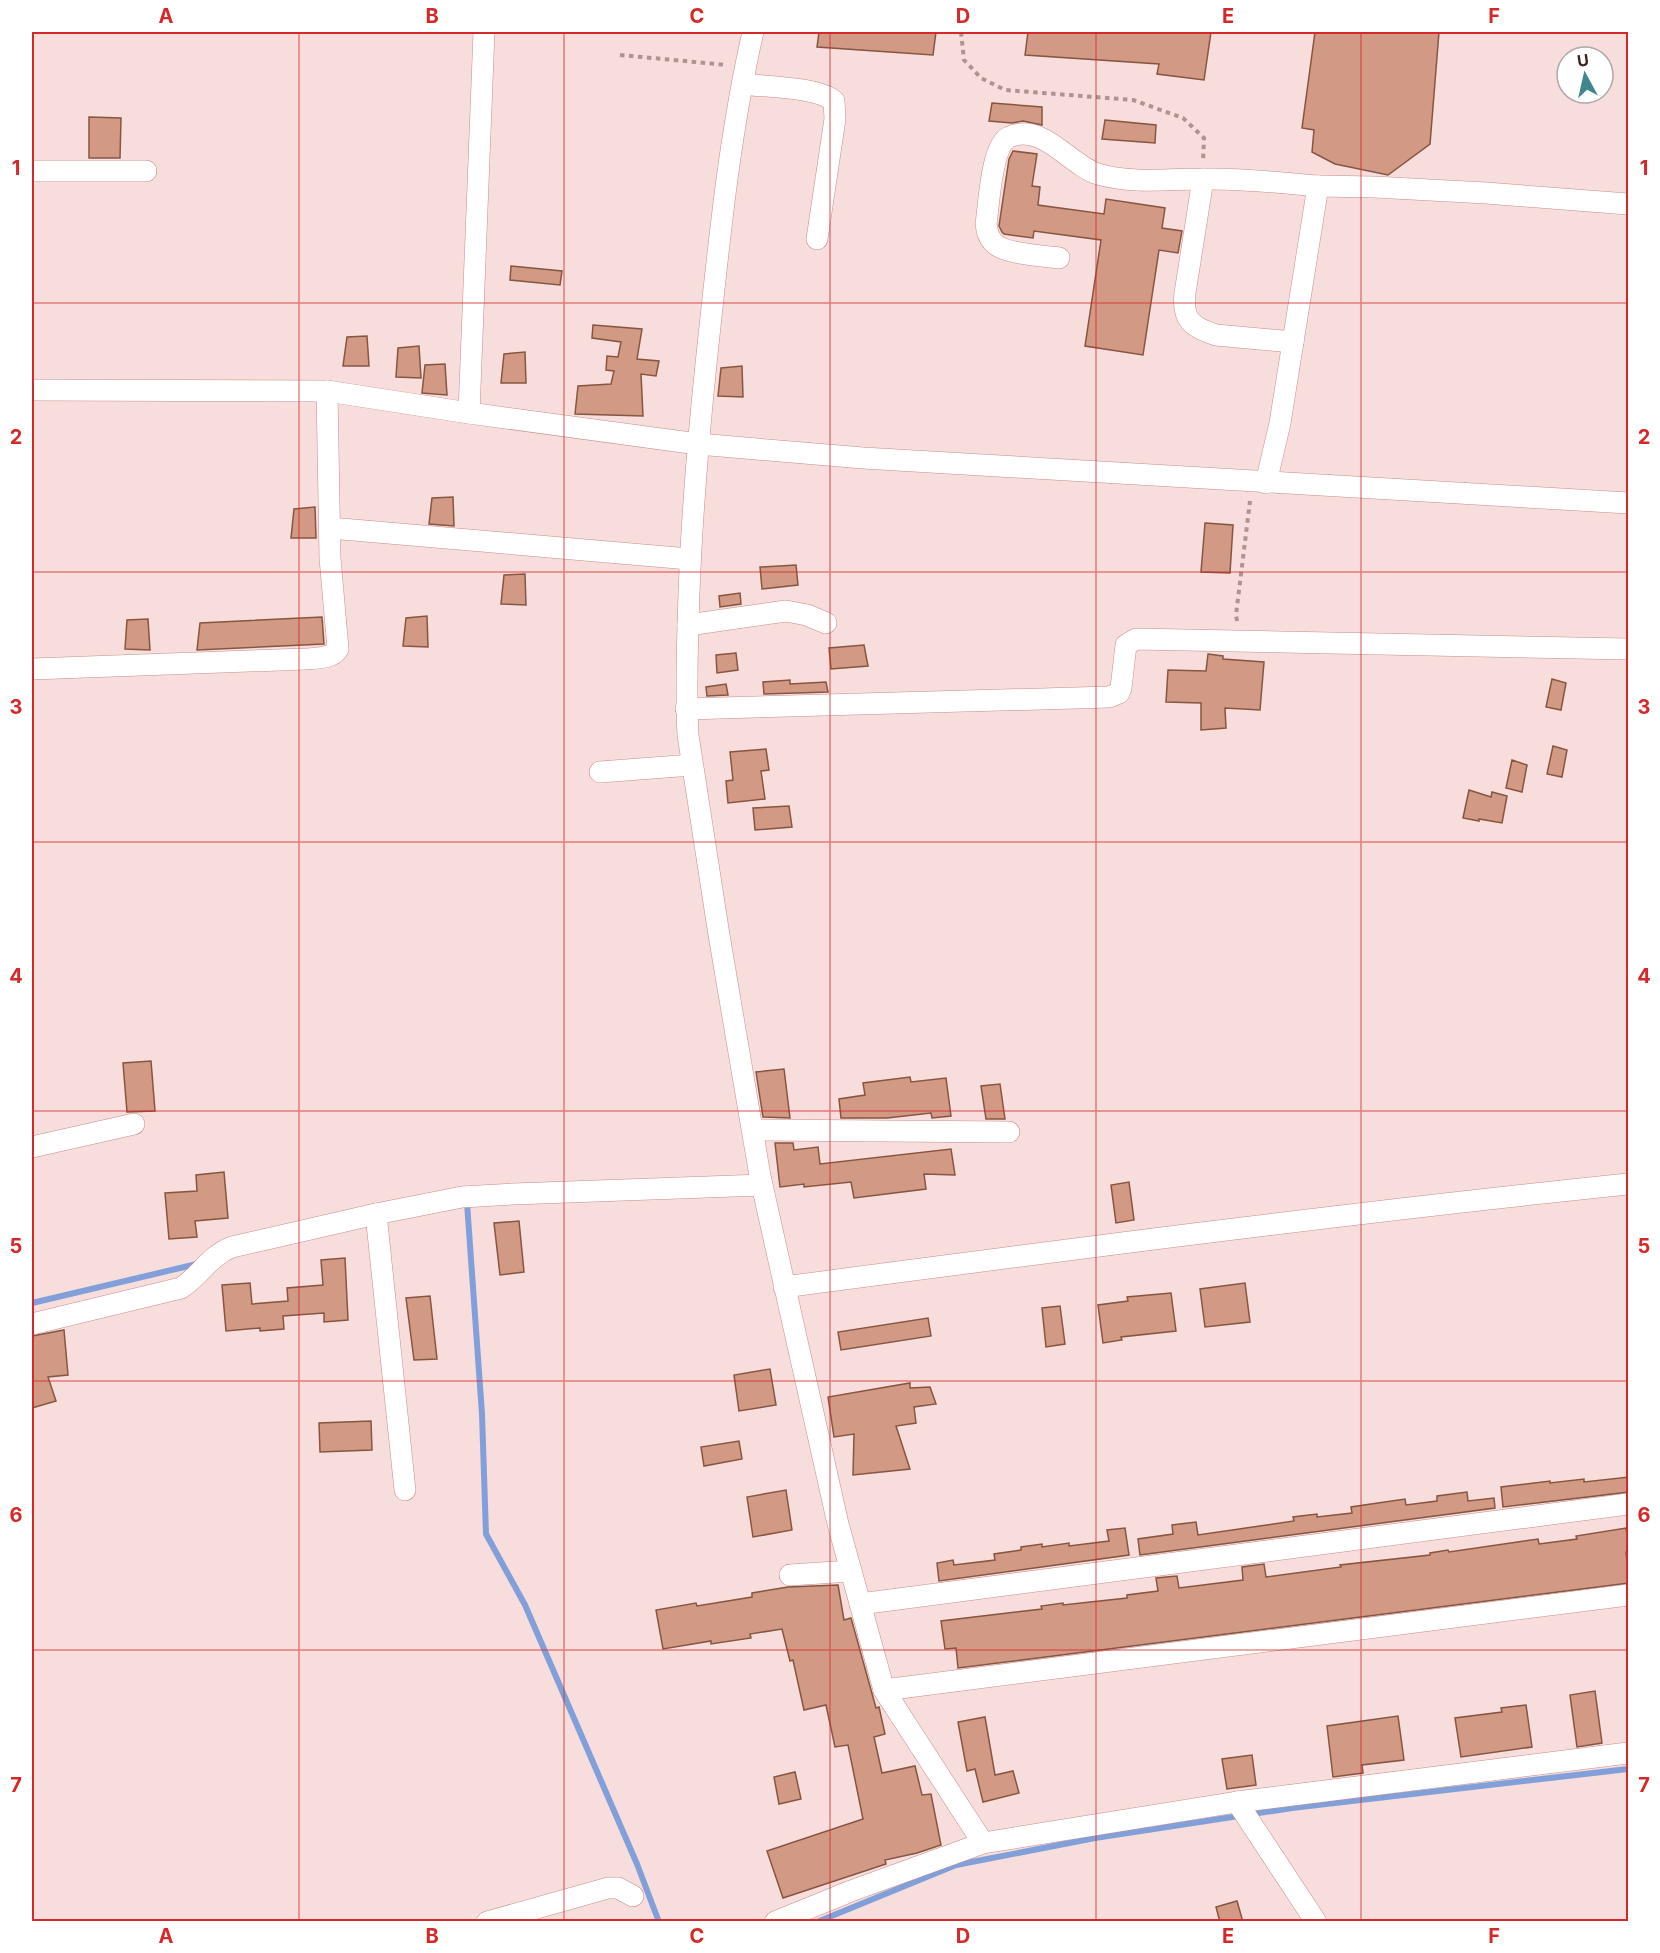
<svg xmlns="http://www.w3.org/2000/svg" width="1660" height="1953" font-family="Inter,sans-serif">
<rect width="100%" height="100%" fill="#f7dddb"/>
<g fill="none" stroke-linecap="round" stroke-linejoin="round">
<g stroke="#81a0da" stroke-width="6">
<polyline points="465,1203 467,1203 482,1414 486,1534 525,1605 637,1864 659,1922"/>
<polyline points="32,1303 197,1264"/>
<polyline points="817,1922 956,1865 1095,1838 1292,1808 1628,1769"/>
</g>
</g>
<g fill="#d29a84" stroke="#875541" stroke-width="1.5">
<polygon points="819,32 936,32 933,55 817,47"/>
<polygon points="1028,32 1211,32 1204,80 1157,74 1159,64 1025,55"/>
<polygon points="1315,32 1439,32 1430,144 1388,175 1335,164 1312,152 1314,130 1302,128"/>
<polygon points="992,103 1042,107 1042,125 1023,121 1012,123 989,121"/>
<polygon points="89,117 121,118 120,158 89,158"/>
<polygon points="1105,120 1156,125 1155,143 1102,139"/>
<polygon points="1013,151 1037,154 1032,186 1040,187 1038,205 1104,214 1106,199 1165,208 1162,228 1182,231 1178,253 1159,250 1143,355 1085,346 1101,240 1034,231 1033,238 1004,234 1002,232 999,226 1009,159"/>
<polygon points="511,266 562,271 560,285 510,280"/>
<polygon points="593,325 642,329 637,359 659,361 656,376 641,374 643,416 575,414 578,386 611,384 614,371 606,370 607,356 618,357 621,342 592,338"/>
<polygon points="367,336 369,366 343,366 347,337"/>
<polygon points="419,346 421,378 396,377 398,348"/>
<polygon points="525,352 526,383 501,383 504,354"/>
<polygon points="445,364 447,395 422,393 425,365"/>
<polygon points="742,366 743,397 718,396 721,368"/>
<polygon points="453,497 454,526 429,524 432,498"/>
<polygon points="315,507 316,538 291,538 294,509"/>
<polygon points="1205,523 1233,525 1230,573 1201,572"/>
<polygon points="796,565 798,585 762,589 760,567"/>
<polygon points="525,574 526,605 501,604 504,575"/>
<polygon points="740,593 741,604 720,607 719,596"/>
<polygon points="427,616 428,647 403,646 406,618"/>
<polygon points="322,617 324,644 197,650 200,623"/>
<polygon points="148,619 150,650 125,649 127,620"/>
<polygon points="864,645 868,666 831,669 829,648"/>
<polygon points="736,653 738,670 717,673 716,655"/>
<polygon points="1208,654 1223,656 1223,659 1264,662 1260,710 1225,708 1226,728 1201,730 1201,703 1166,702 1168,670 1206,671"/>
<polygon points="1552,679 1566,683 1561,710 1546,707"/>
<polygon points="790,680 790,684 826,682 828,692 764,694 763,682"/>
<polygon points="726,684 728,695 707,696 706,687"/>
<polygon points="1553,746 1567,750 1562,777 1547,774"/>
<polygon points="766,749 769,770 761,771 765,799 728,803 726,781 733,780 730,752"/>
<polygon points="1512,760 1527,765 1522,792 1506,788"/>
<polygon points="1469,790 1491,797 1492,792 1507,796 1502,823 1479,819 1479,821 1463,818"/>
<polygon points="789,806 792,827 755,830 753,808"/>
<polygon points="151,1061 155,1111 127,1112 123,1063"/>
<polygon points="784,1069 790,1118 763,1117 756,1072"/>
<polygon points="910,1077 911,1082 946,1078 951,1116 932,1118 931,1113 887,1118 841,1118 839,1099 865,1095 863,1083"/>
<polygon points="1000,1084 1005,1119 986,1119 981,1086"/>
<polygon points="775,1143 793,1143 794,1150 818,1147 820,1164 951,1149 955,1175 924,1174 926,1189 854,1198 851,1182 804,1187 804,1184 780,1187"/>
<polygon points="224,1172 228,1218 195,1221 197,1237 169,1239 165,1193 197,1191 196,1175"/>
<polygon points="1129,1182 1134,1220 1116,1223 1111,1185"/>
<polygon points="519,1221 524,1272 500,1275 494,1223"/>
<polygon points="345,1258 348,1320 324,1322 324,1313 283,1316 284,1329 260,1331 260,1328 226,1331 222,1285 250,1283 252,1304 288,1301 287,1288 323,1285 321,1260"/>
<polygon points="1245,1283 1250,1322 1205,1327 1200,1289"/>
<polygon points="1171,1293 1176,1331 1121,1337 1122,1340 1103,1343 1098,1305 1128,1301 1127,1297"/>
<polygon points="430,1296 437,1359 414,1360 406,1298"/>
<polygon points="1060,1306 1065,1344 1046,1347 1042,1308"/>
<polygon points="928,1318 931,1336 841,1350 838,1332"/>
<polygon points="64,1330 68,1375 48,1377 56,1401 32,1408 32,1336"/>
<polygon points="770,1369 776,1405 739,1411 734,1375"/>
<polygon points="910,1383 910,1388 930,1387 936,1404 914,1407 916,1423 896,1426 910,1469 853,1475 854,1434 834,1437 828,1397"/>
<polygon points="371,1421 372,1450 320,1452 319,1423"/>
<polygon points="739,1441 742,1459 704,1466 701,1447"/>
<polygon points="1629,1477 1629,1492 1503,1507 1501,1487 1550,1481 1550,1483 1584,1479 1584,1482"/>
<polygon points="786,1490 792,1530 753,1537 747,1497"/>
<polygon points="1467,1492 1468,1501 1494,1498 1495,1508 1140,1555 1138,1539 1173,1534 1172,1525 1196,1522 1198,1535 1294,1521 1293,1517 1317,1514 1317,1517 1352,1513 1351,1507 1405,1499 1406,1505 1437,1501 1437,1496"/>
<polygon points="1125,1528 1129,1555 939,1581 937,1563 953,1560 954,1565 995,1560 994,1554 1021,1550 1021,1547 1042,1544 1042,1547 1069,1543 1069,1546 1109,1541 1107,1530"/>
<polygon points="1626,1528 1629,1548 1629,1551 1626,1552 1629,1583 958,1668 956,1648 945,1649 941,1621 1042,1609 1041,1606 1063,1603 1063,1605 1127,1598 1127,1595 1158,1591 1156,1578 1177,1576 1179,1588 1243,1580 1242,1567 1264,1564 1266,1577 1341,1567 1340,1565 1430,1555 1430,1553 1448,1550 1449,1552 1538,1539 1539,1544 1577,1539 1576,1536"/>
<polygon points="838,1585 844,1620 851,1618 876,1708 879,1707 885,1734 874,1737 882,1773 915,1766 922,1795 931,1794 941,1845 917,1853 885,1860 886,1864 783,1898 767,1851 863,1819 848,1745 835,1747 826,1705 804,1710 793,1660 790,1661 782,1629 750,1634 751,1638 711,1644 711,1641 663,1649 656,1610 696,1603 697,1606 752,1597 752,1593 788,1587"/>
<polygon points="1595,1691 1602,1743 1577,1747 1570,1695"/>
<polygon points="1526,1705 1532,1747 1461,1757 1455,1718 1502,1712 1501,1708"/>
<polygon points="1398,1716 1404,1760 1362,1765 1363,1773 1333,1777 1327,1726"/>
<polygon points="985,1717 995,1775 1013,1771 1019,1793 983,1802 975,1769 967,1771 958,1722"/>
<polygon points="1252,1755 1256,1785 1227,1789 1222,1759"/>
<polygon points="795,1772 801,1799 779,1804 774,1777"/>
<polygon points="1237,1901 1243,1922 1220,1922 1216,1907"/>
</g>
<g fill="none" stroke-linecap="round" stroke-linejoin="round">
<g stroke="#c98d8a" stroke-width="22">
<g id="minor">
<path d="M753 32C728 141 718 253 706 364 697 451 690 538 688 626 687 662 686 699 688 735L719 935 760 1176 838 1524 884 1690 983 1843"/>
<path d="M743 84C765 87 818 87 834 101L835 119 817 239"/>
<polyline points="32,171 146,171"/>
<path d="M1203 179 1185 293C1182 319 1191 327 1216 335L1293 342"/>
<path d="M1059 258C1043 256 1002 254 993 242 988 237 987 230 986 224 989 205 991 146 1009 137 1043 122 1069 165 1098 174 1131 184 1170 179 1204 179 1242 178 1281 183 1318 186"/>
<polyline points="32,390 327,391 469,413 698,444 863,458 1628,503"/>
<polyline points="469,413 484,32"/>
<polyline points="1266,483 1280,423 1318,186 1374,187 1486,193 1628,204"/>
<polyline points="330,528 689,559"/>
<polyline points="688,625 786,611 807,615 826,623"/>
<path d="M32 669 305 659C316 658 332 659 338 649L330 558 327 391"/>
<polyline points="686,709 1109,697 1119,693 1121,688 1126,645 1136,639 1628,649"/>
<polyline points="600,772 692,765"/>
<polyline points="753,1130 1009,1132"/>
<polyline points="32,1147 134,1124"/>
<polyline points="376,1214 405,1490"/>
<path d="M784 1287C1065 1250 1346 1213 1628 1184"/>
<path d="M32 1324 181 1288C201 1275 209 1256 232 1247L376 1214 462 1197 513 1194 762 1185"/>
<polyline points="790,1575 851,1571"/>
<polyline points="860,1604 1628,1504"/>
<polyline points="884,1690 1628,1595"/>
<polyline points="1237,1802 1316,1922"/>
<polyline points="487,1922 608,1888 618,1888 633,1896"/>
<polyline points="775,1922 851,1891 983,1843 1237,1802 1628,1753"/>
</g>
</g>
<g stroke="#ad9492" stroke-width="4" stroke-dasharray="4.5 4.5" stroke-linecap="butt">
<polyline points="961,32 964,60 981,78 1005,90 1133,100 1183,118 1204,138 1203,162"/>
<polyline points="620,55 727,65"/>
<polyline points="1237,621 1236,615 1250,501"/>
</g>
<use href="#minor" stroke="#fff" stroke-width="21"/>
</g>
<path fill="none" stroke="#d62828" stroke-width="1.5" stroke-opacity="0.55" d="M299 32V1922M564 32V1922M830 32V1922M1096 32V1922M1361 32V1922M32 303H1628M32 572H1628M32 842H1628M32 1111H1628M32 1381H1628M32 1650H1628"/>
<rect width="1660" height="1953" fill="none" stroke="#ffffff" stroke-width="66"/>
<g transform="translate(1585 75) rotate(352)"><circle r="28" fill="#ffffff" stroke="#b1a7a7" stroke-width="1.5"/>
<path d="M0-4.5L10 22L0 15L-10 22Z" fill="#3f878d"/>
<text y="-9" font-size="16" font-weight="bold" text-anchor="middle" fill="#3c2423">U</text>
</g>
<rect x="33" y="33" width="1594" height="1887" fill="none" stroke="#d62828" stroke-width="2"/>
<g font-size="20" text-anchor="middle" font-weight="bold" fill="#d62828">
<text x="166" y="23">A</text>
<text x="432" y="23">B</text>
<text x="697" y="23">C</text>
<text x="963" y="23">D</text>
<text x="1228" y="23">E</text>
<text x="1494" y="23">F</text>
<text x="16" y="175">1</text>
<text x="1644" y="175">1</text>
<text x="16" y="444">2</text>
<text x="1644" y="444">2</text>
<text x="16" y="714">3</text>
<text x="1644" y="714">3</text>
<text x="16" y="983">4</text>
<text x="1644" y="983">4</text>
<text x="16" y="1253">5</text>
<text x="1644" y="1253">5</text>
<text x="16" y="1522">6</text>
<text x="1644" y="1522">6</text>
<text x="16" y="1792">7</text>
<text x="1644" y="1792">7</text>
<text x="166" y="1943">A</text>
<text x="432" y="1943">B</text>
<text x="697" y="1943">C</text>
<text x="963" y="1943">D</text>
<text x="1228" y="1943">E</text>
<text x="1494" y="1943">F</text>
</g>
</svg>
